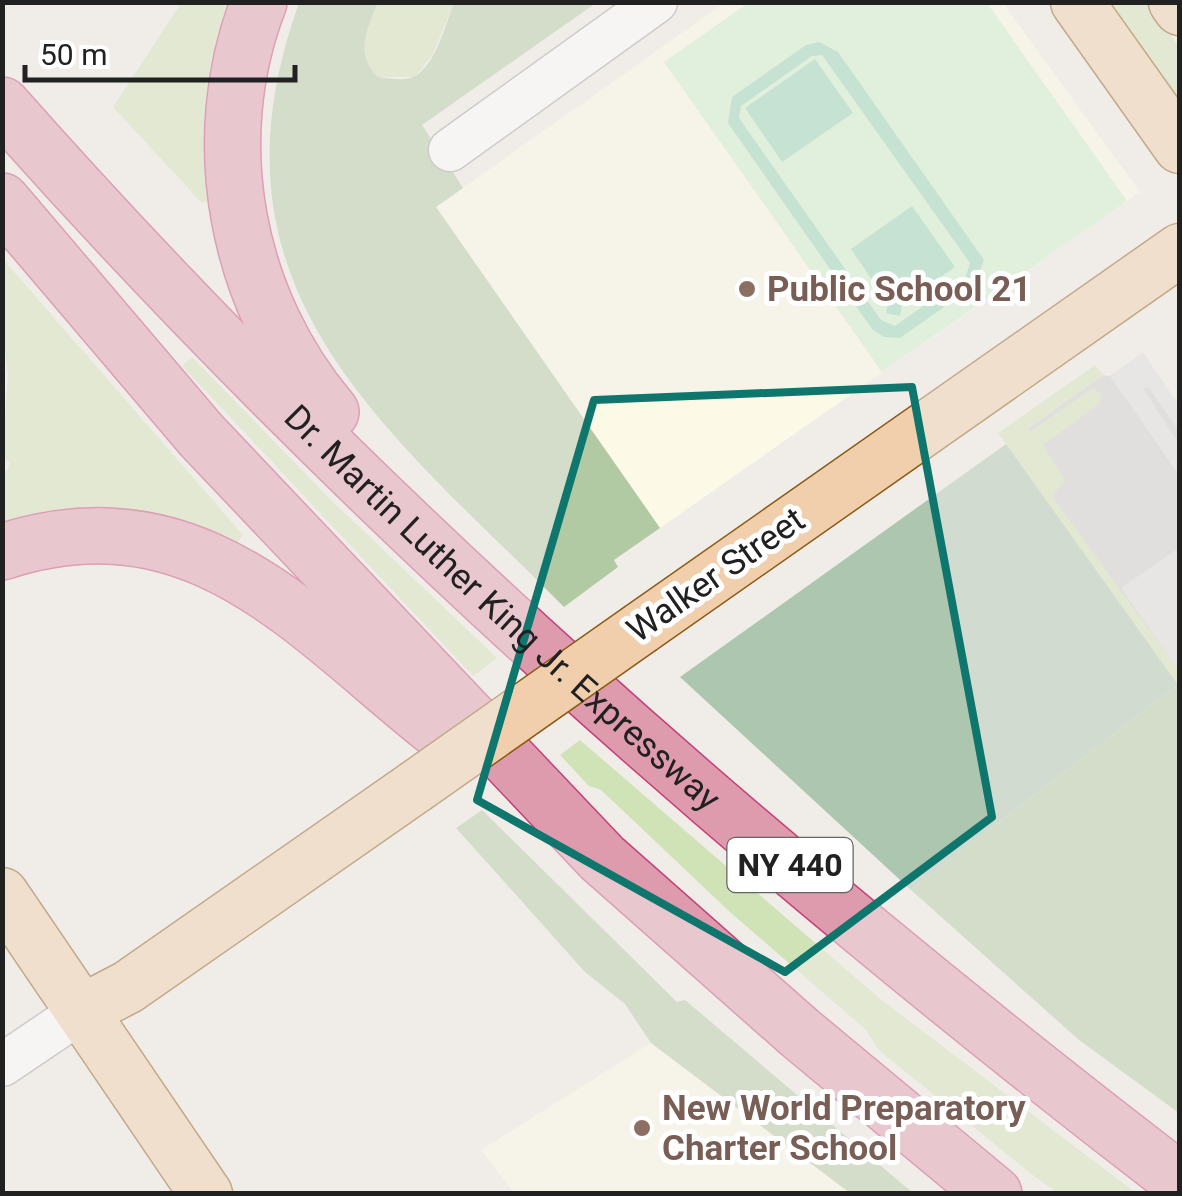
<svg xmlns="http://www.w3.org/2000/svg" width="1182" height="1196" font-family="Roboto,sans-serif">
<rect width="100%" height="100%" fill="#f0ede9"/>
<g fill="#fcfae7">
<polygon points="726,2 1003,3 1140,192 660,528 436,207"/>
<polygon points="651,1043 852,1193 514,1193 481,1150"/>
</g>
<polygon fill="#cfcfcf" points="1143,353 1179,406 1179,687 1006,444 1103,375 1110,376"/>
<g fill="#d0e3b6">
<polygon points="181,3 240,3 215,198 202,203 113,107"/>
<path d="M378 3H454L433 54 415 77H378C354 55 367 28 378 3Z"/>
<polygon points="1107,3 1148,3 1179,47 1179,106"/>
<polygon points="2,258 243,535 234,547 3,537 3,470 7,471 10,462 2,458 8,376 3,335"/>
<polygon points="192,357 329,498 497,658 473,676 182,366"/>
<polygon points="1095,365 1103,375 1027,429 1031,431 1093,388 1101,394 1100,403 1043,445 1065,481 1052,496 1179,671 1179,687 998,433"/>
<polygon points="580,740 879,998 1136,1193 1058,1193 1030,1173 880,1051 865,1029 731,913 601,790 589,786 560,755"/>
</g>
<g fill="#b2caa3">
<path d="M299 3H378C367 28 354 55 378 77 388 78 401 81 410 78 434 72 446 23 454 3H596L422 125 463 188 436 207 660 528 614 560 618 567 564 607C383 425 196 289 299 3Z"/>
<polygon points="1178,685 1180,687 1179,1113 1079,1040 911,890"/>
<polygon points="482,810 677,1002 685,1000 913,1193 850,1193 651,1043 625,1004 585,972 456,828"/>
</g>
<polygon fill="#adc6af" points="1006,444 1178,685 911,890 680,677"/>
<polygon fill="#cdf4cd" points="748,3 987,3 1127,201 882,372 664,62"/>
<g fill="#92d5b6" fill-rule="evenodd">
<path d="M819 42 838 52 984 260 974 286 900 338 884 337 872 329 728 123 732 97 806 45ZM822 55 970 263 966 276 895 326 881 320 739 118 741 106 812 56Z"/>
<polygon points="815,59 853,113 782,162 745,108"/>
<polygon points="912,206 955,267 902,305 900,316 886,313 888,303 851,249"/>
</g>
<g fill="#ddd">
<polygon points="1143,353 1179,406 1179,431 1149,388 1143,388 1179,444 1179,475 1110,376"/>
<polygon points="1179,548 1179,671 1121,588"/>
</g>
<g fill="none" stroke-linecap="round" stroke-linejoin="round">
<g stroke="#a2a2a2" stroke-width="45">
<g id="minor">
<polyline points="450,150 656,2"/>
<polyline points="2,1065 82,1011"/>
</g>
</g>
<g stroke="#8b5a14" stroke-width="55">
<g id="major">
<polyline points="1077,2 1180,147"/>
<polyline points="1175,2 1180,9"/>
<polyline points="641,628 1180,250"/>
<polyline points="2,894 206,1194"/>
<polyline points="82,1011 128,987 415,787"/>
</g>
</g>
<g stroke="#c63f78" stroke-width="58">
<g id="highway">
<path d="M259 2C205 141 236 300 331 412"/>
<path id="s1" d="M2 105C355 504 758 857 1180 1181"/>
<polyline points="2,201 201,435 602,858 800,1033 994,1194"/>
<path d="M2 552C202 487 310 632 449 739"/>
</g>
</g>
<use href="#minor" stroke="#fff" stroke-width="42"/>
<use href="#major" stroke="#f1cfad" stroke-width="52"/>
<use href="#highway" stroke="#dd9bad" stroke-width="55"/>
<g stroke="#8b5a14" stroke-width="55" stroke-linecap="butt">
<polyline id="major-bridge" points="415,787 641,628"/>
</g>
<use href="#major-bridge" stroke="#f1cfad" stroke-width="52"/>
</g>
<path d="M0 0H1182V1196H0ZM912 387 992 817 785 972 477 800 594 400Z" fill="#f0ede9" fill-opacity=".55" fill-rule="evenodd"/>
<path fill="none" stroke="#0f766e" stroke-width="8" stroke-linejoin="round" d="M912 387 992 817 785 972 477 800 594 400Z"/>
<g fill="#8d6e63" stroke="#fff" stroke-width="4">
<circle cx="747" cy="289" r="10"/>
<circle cx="642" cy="1128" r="10"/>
</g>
<g text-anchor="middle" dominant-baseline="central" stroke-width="10" stroke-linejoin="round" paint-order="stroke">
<rect fill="#fff" stroke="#646464" stroke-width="2.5" x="727.5" y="838" width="125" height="54" rx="8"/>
<g font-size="32" font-weight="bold" fill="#212121">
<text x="790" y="865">NY 440</text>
</g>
<g font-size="35" font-weight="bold" fill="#785e54" stroke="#fff" text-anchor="start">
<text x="767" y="289">Public School 21</text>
<text x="662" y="1108">New World Preparatory<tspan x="662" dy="40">Charter School</tspan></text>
</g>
<g font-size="35" fill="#212121" stroke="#fff">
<text transform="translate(716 575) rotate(-35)">Walker Street</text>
<text stroke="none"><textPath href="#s1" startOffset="710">Dr. Martin Luther King Jr. Expressway</textPath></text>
</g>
</g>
<rect width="1182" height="1196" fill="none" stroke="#212121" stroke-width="10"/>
<path d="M25 65v15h270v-15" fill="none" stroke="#212121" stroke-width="5"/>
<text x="40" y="65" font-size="30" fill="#212121" stroke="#ffffff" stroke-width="8" paint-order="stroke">50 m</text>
</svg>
